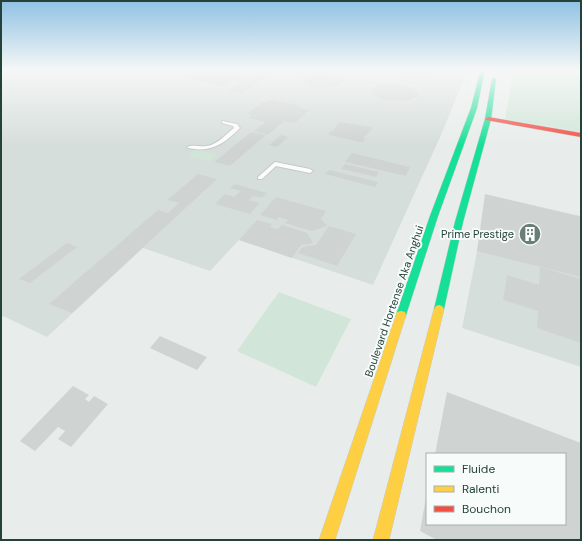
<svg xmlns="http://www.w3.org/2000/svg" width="582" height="541" font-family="'DM Sans',sans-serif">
<rect width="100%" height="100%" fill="#e8edeb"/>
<g fill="#d6dedb">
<polygon points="1,69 468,69 441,135 373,285 239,240 210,271 143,248 47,337 3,316 1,318"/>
<polygon points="488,195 581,216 581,367 462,328"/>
</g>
<g fill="#d1e6d8">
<polygon points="514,69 581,69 581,132 505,119"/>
<polygon points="194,149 216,155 209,161 191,157 190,155"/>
<polygon points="279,292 351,319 316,387 237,351"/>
</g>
<g fill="#cfd4d2">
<polygon points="196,69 249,69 236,77 245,79 260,69 274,72 242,93 228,90 240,82 232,80 223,86 181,77"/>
<polygon points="391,69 431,69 432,70 426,74 414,75 400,74"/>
<polygon points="318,73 337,75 344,80 344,82 337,86 324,88 310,87 302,82 301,80 306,75"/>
<polygon points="382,84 396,84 410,87 418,92 418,95 411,100 404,101 381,99 372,94 371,91 372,88"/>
<polygon points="272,100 298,105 300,108 309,110 295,123 284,121 268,135 254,131 266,122 249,118 251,116 248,113 262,103"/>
<polygon points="339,122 371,127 372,129 363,138 365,138 363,142 360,142 329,135 330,135 328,134 331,131 333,131"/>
<polygon points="251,132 266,135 230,166 214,162"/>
<polygon points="281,135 288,137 277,147 269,145"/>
<polygon points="352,153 410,167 406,176 345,162"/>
<polygon points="345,164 379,172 376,177 341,169"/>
<polygon points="329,170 378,182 375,187 325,174"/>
<polygon points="198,174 217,179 72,313 49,304 158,210 168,213 179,203 167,200"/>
<polygon points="235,184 267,193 262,198 253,196 249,200 260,203 250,214 215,204 225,194 234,197 241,191 230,188"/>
<polygon points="485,194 581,217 581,277 477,251"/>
<polygon points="276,197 326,211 321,219 327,226 312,231 285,223 288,220 279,217 276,220 260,215"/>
<polygon points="257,220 272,224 270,227 278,229 282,225 307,233 313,243 301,245 292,258 239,240"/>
<polygon points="329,226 356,234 337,266 298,253 302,248 307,246 316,245"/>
<polygon points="67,243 77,247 30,283 19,279"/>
<polygon points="540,267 581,279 581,343 537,328 538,311 503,300 507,275 539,285"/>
<polygon points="160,336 207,357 197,370 150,348"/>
<polygon points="73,386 89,395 85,399 89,402 94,396 108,404 71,447 58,439 65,431 58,427 35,451 20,441"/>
<polygon points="447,392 581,443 581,540 437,540 420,531 426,498 427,524 565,524 565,454 435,454"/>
</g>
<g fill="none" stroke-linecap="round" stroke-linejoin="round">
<g stroke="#c5cac8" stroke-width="2">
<g id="lane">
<path d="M222 121 237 124 240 128C224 144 211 153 188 148L187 147C192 144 200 147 207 146 217 145 226 134 234 128L233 126 222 123Z"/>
<polygon points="275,162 310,169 313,171 310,173 276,166 262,179 258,179 258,177"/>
</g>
</g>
<g stroke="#c3cbc8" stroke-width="1">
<g id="fast">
<polygon points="481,69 485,69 477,108 438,216 406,315 405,318 401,319 397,318 396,315 430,216 471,108"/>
<polygon points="494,78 496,79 491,119 463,222 444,309 442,312 439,313 436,312 434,309 455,222 485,119 492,79"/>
</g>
</g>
<g stroke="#c3cbc8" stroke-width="1">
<g id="slow">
<polygon points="439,305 442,306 444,309 389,540 373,540 434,309 436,306"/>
<polygon points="401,311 405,312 406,315 335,540 319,540 396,315 397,312"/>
</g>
</g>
<g stroke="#c3cbc8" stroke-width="1">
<polygon id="jam" points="488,117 581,133 581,137 486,120 485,119"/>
</g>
<use href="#lane" fill="#fcfcfc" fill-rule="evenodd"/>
<use href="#fast" fill="#16e098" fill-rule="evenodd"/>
<use href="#slow" fill="#ffcf43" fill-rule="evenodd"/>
<use href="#jam" fill="#f24e42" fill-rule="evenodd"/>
</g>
<linearGradient id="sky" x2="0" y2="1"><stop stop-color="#8fc1e3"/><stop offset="0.48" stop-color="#f5f7f6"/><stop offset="1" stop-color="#f5f7f6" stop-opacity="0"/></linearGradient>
<rect width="582" height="145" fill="url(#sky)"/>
<defs>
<g id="building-disc" transform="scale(1.15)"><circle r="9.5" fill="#697e78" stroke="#f7fbf9"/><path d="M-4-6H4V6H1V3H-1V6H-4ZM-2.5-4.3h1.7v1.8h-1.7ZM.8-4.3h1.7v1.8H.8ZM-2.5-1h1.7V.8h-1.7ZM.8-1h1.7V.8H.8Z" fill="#fff"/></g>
</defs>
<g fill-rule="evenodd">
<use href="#building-disc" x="530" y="234"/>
</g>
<g text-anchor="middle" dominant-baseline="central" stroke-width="4" stroke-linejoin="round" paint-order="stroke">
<g font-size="11" fill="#24423a" stroke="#f7fbf9" text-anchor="end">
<text x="514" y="234">Prime Prestige</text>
</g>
<g font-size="11" fill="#24423a" stroke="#f7fbf9">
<text transform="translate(394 301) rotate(-71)">Boulevard Hortense Aka Anghui</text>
</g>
</g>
<rect width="582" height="541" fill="none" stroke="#24423a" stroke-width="4"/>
<rect x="426" y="453" width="140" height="72" fill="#f7fbf9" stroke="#a3b1ad"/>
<rect x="434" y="466" width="20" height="6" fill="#16e098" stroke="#a3b1ad"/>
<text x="462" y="473" font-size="12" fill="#24423a">Fluide</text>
<rect x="434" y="486" width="20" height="6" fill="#ffcf43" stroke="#a3b1ad"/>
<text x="462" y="493" font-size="12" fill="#24423a">Ralenti</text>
<rect x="434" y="506" width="20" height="6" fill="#f24e42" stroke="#a3b1ad"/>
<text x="462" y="513" font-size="12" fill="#24423a">Bouchon</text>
</svg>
